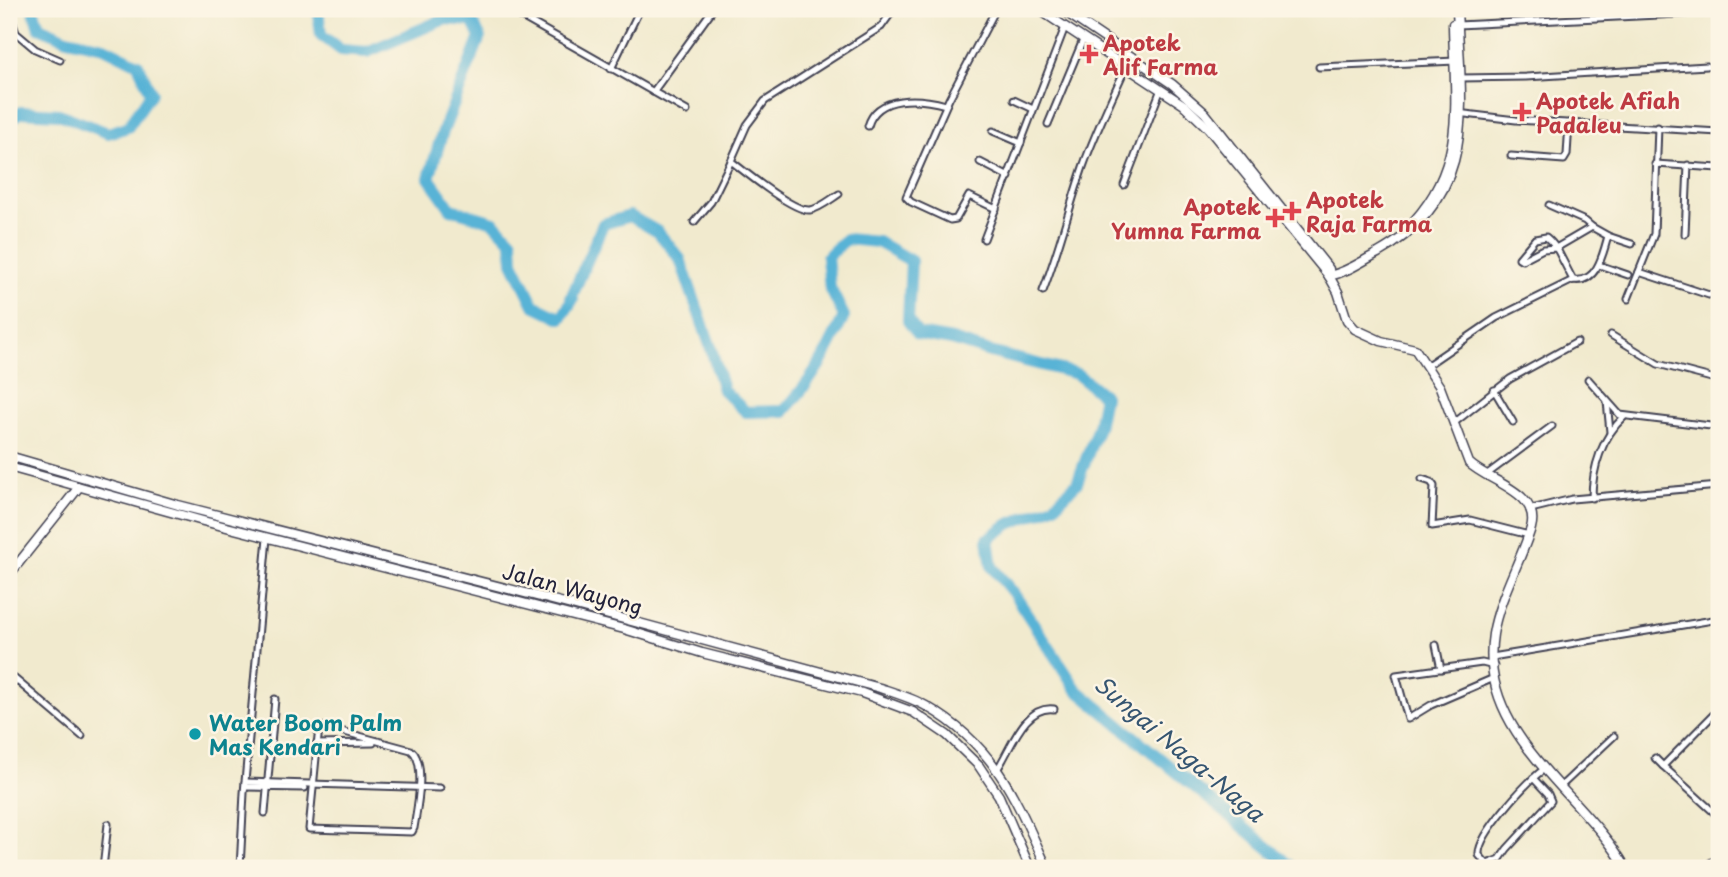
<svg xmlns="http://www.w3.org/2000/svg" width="1728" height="877" font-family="'Playpen Sans',sans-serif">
<rect width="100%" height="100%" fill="#fcf5e5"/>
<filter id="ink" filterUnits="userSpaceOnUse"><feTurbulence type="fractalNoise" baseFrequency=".0143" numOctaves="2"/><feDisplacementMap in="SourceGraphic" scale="14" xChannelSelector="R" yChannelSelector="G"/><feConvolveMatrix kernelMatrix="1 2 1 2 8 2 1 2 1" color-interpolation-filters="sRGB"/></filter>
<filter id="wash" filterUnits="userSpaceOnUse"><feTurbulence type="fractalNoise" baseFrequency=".00686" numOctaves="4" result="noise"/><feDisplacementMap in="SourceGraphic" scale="28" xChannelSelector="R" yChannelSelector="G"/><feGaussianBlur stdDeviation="1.57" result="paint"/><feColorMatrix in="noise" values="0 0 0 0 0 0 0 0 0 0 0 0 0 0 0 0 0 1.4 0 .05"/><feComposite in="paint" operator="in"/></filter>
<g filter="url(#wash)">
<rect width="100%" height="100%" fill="#f1eace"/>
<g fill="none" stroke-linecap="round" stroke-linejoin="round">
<g stroke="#59b3d6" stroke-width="12">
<path d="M318 9 321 35 341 50 367 52 445 19 472 21 480 37 442 134 429 178 451 209 494 222 512 241 513 262 534 305 561 318 573 299 571 298 603 224 630 216 658 232 680 259 710 345 723 390 746 412 784 411C814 378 826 356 844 316L830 288 827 257 846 239 878 242 911 261 908 321 918 334 952 340 990 352 1077 374 1104 396 1098 427 1077 483 1054 506 1009 524 988 539 992 567 1014 594 1077 690 1293 868"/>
<polyline points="9,121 21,112 59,114 108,133 128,127 151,93 138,64 104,47 67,39 39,27 33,9"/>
</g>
</g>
</g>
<g filter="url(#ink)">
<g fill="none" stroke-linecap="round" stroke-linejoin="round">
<g stroke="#414051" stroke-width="9">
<g id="street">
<polyline points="516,9 520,16 687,111"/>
<polyline points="996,9 949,99 906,197 911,202 950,220 956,219 969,196 996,209"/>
<polyline points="9,11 16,33 35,49 60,60"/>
<polyline points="1458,25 1719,12"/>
<polyline points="1319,67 1456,61"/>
<polyline points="611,69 640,9"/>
<polyline points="1460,78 1526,77 1707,66"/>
<polyline points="653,92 713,9"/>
<polyline points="1014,100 1033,109"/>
<polyline points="1457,113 1516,120 1719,132"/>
<polyline points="1048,124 1083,40"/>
<path d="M868 126C877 94 920 98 946 105"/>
<polyline points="993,131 1021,143"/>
<polyline points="1511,156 1564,160 1567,155 1569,123"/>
<polyline points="980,162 1009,177"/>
<polyline points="1655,164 1719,168"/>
<polyline points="1124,185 1161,89"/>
<path d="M839 194C831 199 819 209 810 210 794 212 745 172 731 161L747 125 765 101 881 27 894 9"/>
<polyline points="1549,205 1585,221 1592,227"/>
<polyline points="694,222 711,202 731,161"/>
<polyline points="1685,234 1688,165"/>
<polyline points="984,239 1065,27"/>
<polyline points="1717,241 1719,206"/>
<polyline points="1599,265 1628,275"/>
<polyline points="1639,272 1709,295"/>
<path d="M1573 280 1558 251C1554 245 1551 241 1546 237L1535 239 1519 258 1522 260 1543 249 1556 248 1592 227 1608 236 1632 244"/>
<path d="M1043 291C1059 250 1069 208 1083 167 1095 133 1111 100 1126 67"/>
<polyline points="1628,299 1654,234 1658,127"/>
<polyline points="1611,335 1658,364 1719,380"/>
<path d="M1426 366 1496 318 1573 280C1597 284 1603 254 1608 236"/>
<polyline points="1588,379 1620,415 1719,427"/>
<polyline points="1494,390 1513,422"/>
<polyline points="1607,401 1610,432"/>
<polyline points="1454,423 1510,379 1577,342"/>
<polyline points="1486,475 1552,426"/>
<polyline points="1422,479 1431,482 1434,486 1432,526 1470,520 1529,535"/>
<path d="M1592 498C1592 468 1602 437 1624 417"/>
<polyline points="1531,509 1572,499 1719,486"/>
<polyline points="1436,645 1441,669"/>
<polyline points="1492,657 1719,619"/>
<polyline points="1494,666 1482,663 1396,675 1408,719 1431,705 1494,678"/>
<polyline points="9,674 82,736"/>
<polyline points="1719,709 1663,766 1719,817"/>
<path d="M319 727H326L411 750C427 762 417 809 414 828L412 832 309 829Z"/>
<polyline points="316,744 373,743"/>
<polyline points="1655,758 1663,766"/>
<path d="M998 768C1011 749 1024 705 1054 709"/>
<path d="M1533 778 1548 794 1551 801 1507 849 1500 859 1487 864 1479 855C1477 835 1527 782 1544 769"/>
<polyline points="245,782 440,788"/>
<polyline points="245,787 305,788"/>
<polyline points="1560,787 1614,736"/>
<polyline points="265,813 275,699"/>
<polyline points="103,868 108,824"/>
<polyline points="240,868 244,793 267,538"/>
<polyline points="1606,868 1621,860"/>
<polyline points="1703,868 1719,857"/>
</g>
</g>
<g stroke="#414051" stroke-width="11">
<g id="secondary">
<polyline points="1038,9 1184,105 1208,128 1329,276"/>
<path d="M1061 9 1172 84 1205 113 1329 269V276L1338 292 1347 320 1355 329 1381 341 1415 349 1440 387 1469 463C1489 482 1541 492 1531 528 1520 563 1499 598 1493 634 1477 735 1583 792 1626 868"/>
<path d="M1414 221C1468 161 1454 98 1453 24"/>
<path d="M1329 276C1348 272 1362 261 1378 253 1480 196 1461 107 1457 9"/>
<path d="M9 456 178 505 576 606 880 688C895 693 912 698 926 706 996 746 1016 799 1047 868"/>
<polyline points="9,467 203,521 624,629 702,653 862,693 913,712 947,735 979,766 999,796 1030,868"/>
<polyline points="9,575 79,487"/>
</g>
</g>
<use href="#street" stroke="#fff" stroke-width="5"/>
<use href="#secondary" stroke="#fff" stroke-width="8"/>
</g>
</g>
<g fill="#e0444e" stroke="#fcf5e5" stroke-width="2.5">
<path d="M1085.5 43.5h7v7h7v7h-7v7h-7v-7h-7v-7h7z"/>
<path d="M1518.5 101.5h7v7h7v7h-7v7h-7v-7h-7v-7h7z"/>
<path d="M1288.5 200.5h7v7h7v7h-7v7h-7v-7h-7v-7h7z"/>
<path d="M1271.5 207.5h7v7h7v7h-7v7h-7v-7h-7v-7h7z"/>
</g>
<circle fill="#0f9aa8" stroke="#fcf5e5" stroke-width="2.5" cx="195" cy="734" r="7"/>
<g text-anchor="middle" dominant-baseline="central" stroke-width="5" stroke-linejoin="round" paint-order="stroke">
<g font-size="21" font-weight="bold" fill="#be3a42" stroke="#fcf5e5" text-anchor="start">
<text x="1103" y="42">Apotek<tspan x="1103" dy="24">Alif Farma</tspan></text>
<text x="1536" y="100">Apotek Afiah<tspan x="1536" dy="24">Padaleu</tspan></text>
<text x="1306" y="199">Apotek<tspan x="1306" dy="24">Raja Farma</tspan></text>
<text x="1261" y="206" text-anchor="end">Apotek<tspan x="1261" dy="24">Yumna Farma</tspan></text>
</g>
<g font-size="21" fill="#22223b" stroke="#fcf5e5">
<text transform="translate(573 588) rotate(15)">Jalan Wayong</text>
</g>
<g font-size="21" font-weight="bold" fill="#0d838f" stroke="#fcf5e5" text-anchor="start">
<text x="209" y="722">Water Boom Palm<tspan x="209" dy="24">Mas Kendari</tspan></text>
</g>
<g font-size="23" font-style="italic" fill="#355571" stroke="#fcf5e5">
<text transform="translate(1180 748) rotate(40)">Sungai Naga-Naga</text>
</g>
</g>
<rect width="1728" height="877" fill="none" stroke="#fcf5e5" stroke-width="35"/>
</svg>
